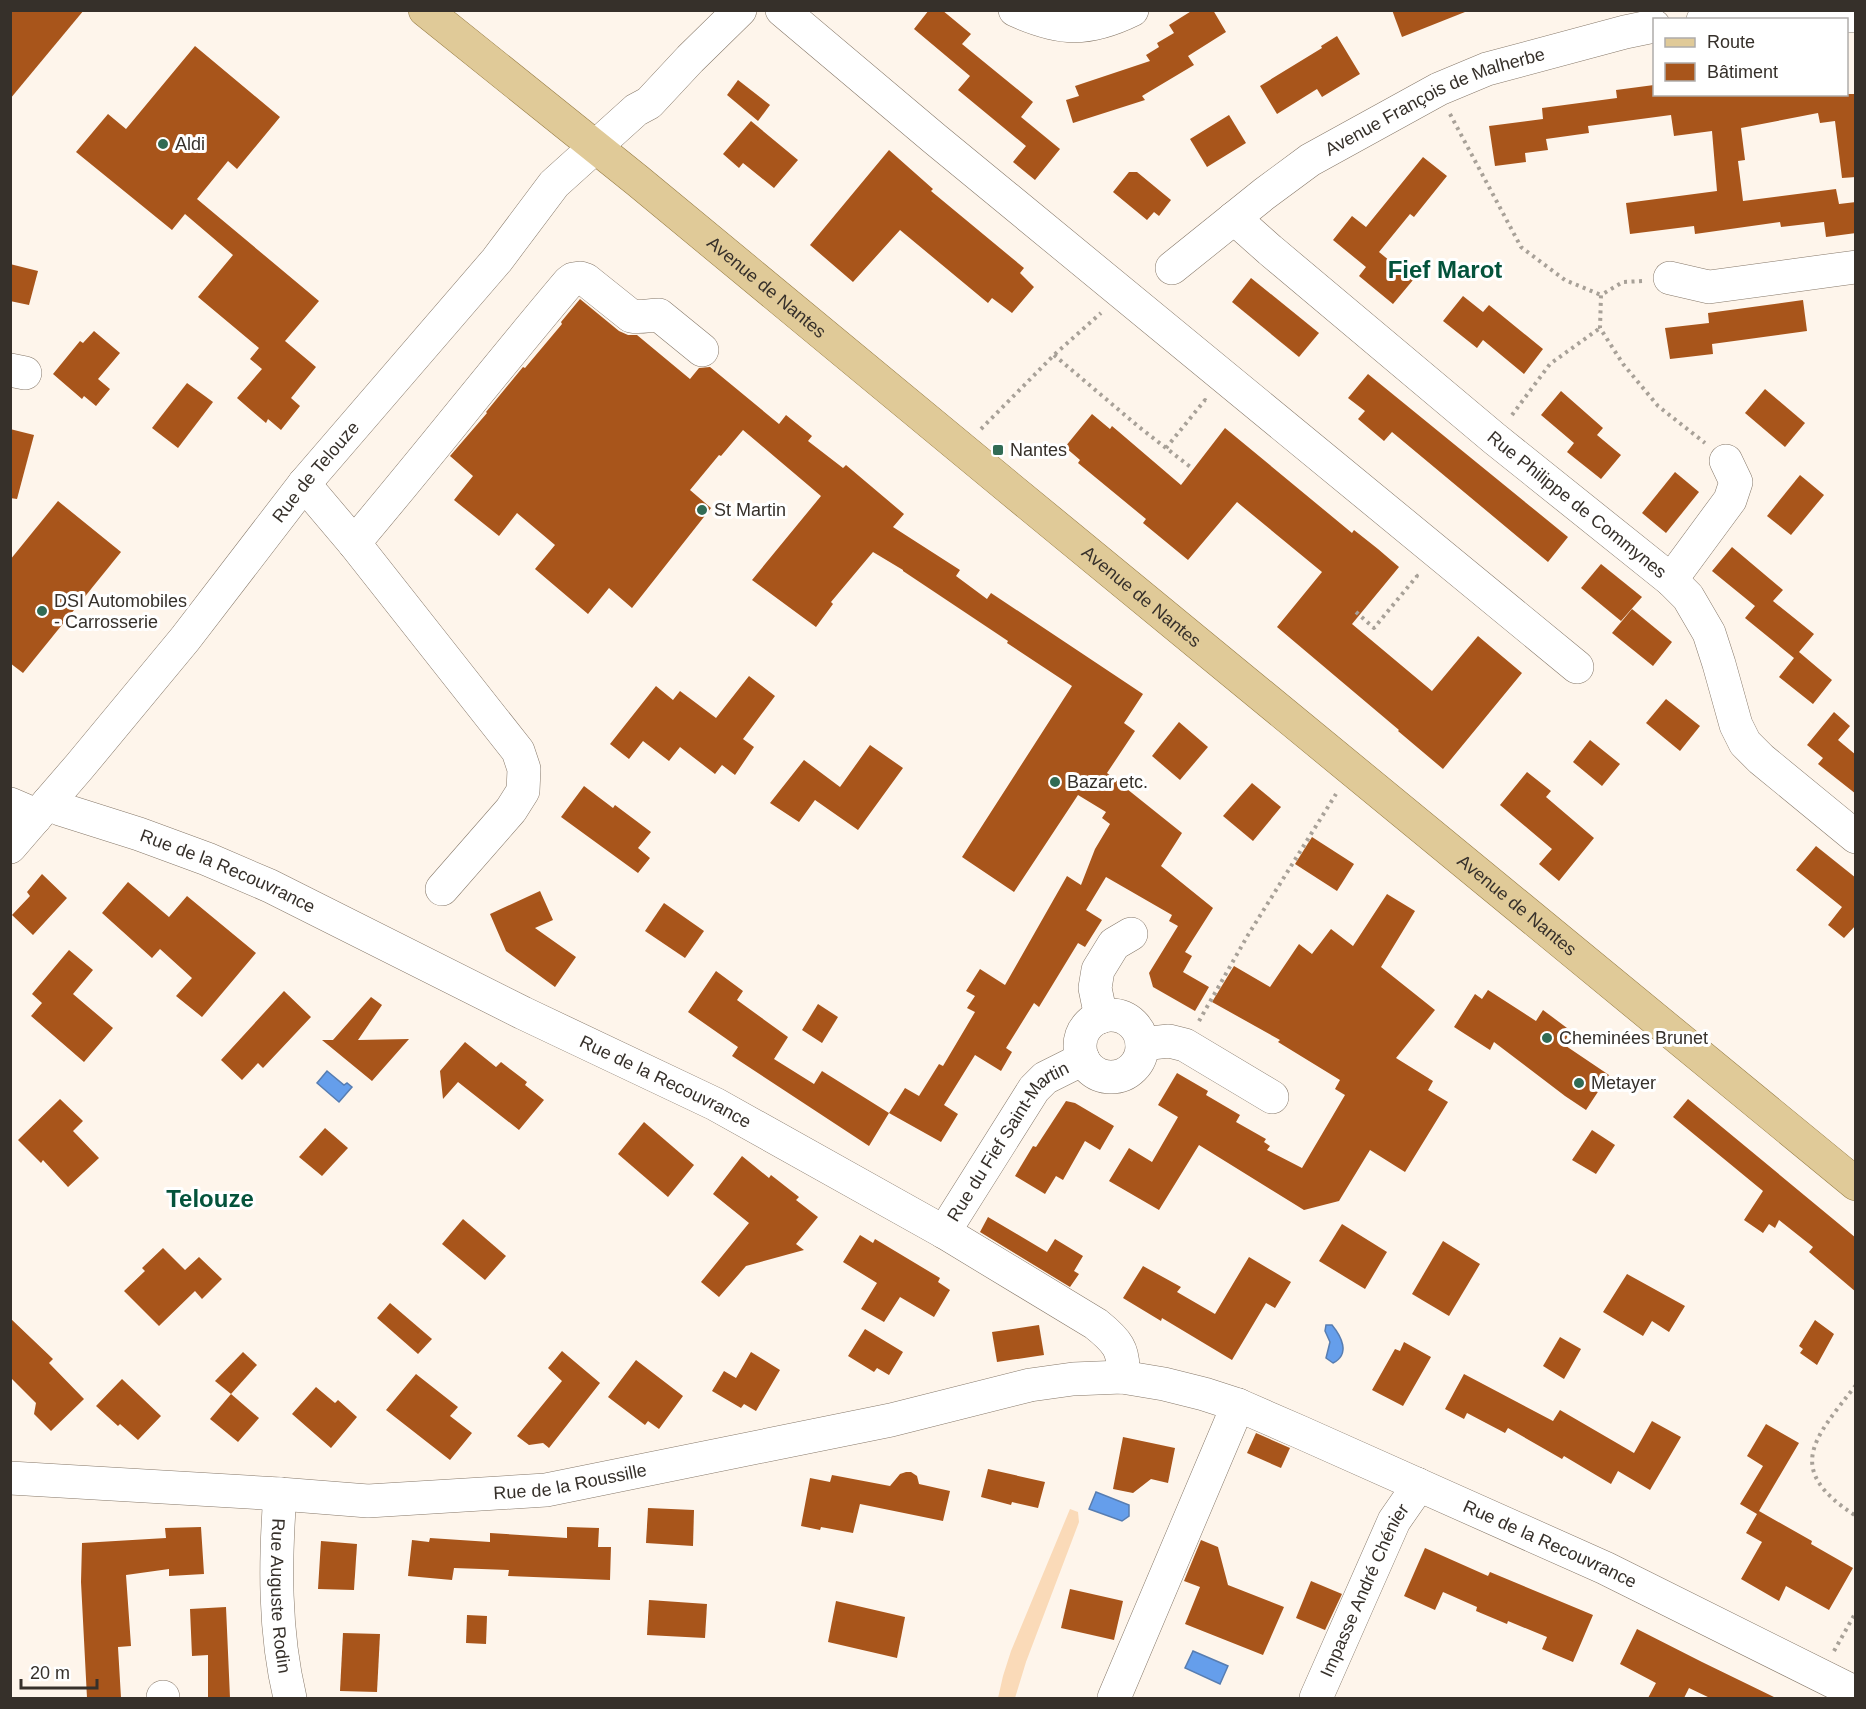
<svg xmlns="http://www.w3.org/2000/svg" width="1866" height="1709" font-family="Helvetica,sans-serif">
<rect width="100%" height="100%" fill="#fef5eb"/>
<polygon fill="#fadab8" points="1070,1509 1078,1512 1079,1522 1026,1662 1015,1698 998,1698 1003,1676 1011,1651"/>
<g fill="#659eeb" stroke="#577db1" stroke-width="1.5">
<polygon points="327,1071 344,1085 347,1083 352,1087 339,1102 317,1083"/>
<path d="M1326 1325H1332C1341 1336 1351 1354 1333 1363L1326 1358 1330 1342 1325 1331Z"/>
<polygon points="1096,1492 1129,1505 1129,1516 1122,1521 1089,1509"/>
<polygon points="1193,1651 1228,1666 1220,1684 1185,1668"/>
</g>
<g fill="#a8551b">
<polygon points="10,10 84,10 10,99"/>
<polygon points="929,10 942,10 971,34 962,44 1033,102 1021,117 1060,149 1035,180 1013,162 1026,146 958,90 970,76 914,29"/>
<polygon points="1193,10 1213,10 1226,32 1188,56 1194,65 1142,96 1145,100 1073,123 1066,100 1079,96 1075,86 1150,61 1146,55 1159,47 1157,43 1174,33 1169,25"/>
<polygon points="1392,10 1465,10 1465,12 1402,37"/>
<polygon points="1337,36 1360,74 1322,97 1317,89 1277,114 1260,86 1322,48 1321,46"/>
<polygon points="195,46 280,117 237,169 228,161 197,199 319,301 285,341 316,367 291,398 300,406 281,430 268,419 266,423 237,398 262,369 250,359 259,348 198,297 233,255 185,214 172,230 76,152 108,114 126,129"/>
<polygon points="738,80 770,105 758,121 727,95"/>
<polygon points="1654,85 1654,94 1856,94 1856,177 1842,178 1835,121 1820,123 1818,113 1741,128 1745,160 1738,161 1743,201 1836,189 1839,204 1856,202 1856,233 1826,237 1824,222 1781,227 1780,222 1695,234 1694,226 1630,234 1626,203 1717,191 1712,131 1674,136 1671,115 1588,126 1589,133 1546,139 1548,150 1525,153 1526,162 1495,166 1489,126 1543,119 1542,108 1617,98 1616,90"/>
<polygon points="1229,115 1246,143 1207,167 1190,139"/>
<polygon points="751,121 798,160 774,188 743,163 739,168 723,154"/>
<polygon points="889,150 933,189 931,191 1024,268 1020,273 1034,287 1012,313 992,298 988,303 900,230 853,282 810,245"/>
<polygon points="1423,157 1447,176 1414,217 1410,214 1379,252 1413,280 1393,304 1359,276 1366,267 1333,240 1352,216 1366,227"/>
<polygon points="1129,172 1137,172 1171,200 1159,216 1154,212 1147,220 1113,192"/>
<polygon points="10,264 38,271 29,305 10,301"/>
<polygon points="1251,278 1319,333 1299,357 1232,302"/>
<polygon points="1463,296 1483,312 1489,305 1543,349 1524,374 1483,340 1477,348 1443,321"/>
<polygon points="580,299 619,331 628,335 637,335 690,379 699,368 710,367 779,424 786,415 812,436 808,441 843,468 846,465 904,514 893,527 960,570 956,576 987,599 991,593 1143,694 1124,723 1135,731 1107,773 1182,833 1161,866 1213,908 1185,952 1192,956 1183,972 1209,987 1195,1011 1153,987 1149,973 1178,926 1169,921 1172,915 1106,877 1086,910 1102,920 1085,947 1078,943 1039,1007 1034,1003 1006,1048 1012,1052 1001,1071 975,1055 944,1105 958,1114 941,1142 889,1113 905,1088 919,1096 939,1064 943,1066 975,1012 967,1008 975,996 966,991 980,969 1005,985 1067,876 1081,885 1095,849 1110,824 1102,818 1106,812 1078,795 1014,892 962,857 1072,686 1007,643 1008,641 903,571 903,570 873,552 831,602 833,604 816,627 752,580 821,496 743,430 721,456 719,455 690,490 711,508 632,608 609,588 588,614 535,569 555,545 517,513 499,536 454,500 473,476 450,456 487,413 486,412 523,367 525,368 562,324 561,322"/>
<polygon points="1803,300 1807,331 1712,344 1713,354 1670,359 1665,328 1709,323 1708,313"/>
<polygon points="94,331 120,353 98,379 110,389 96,406 84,396 82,399 53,374 80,341 83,343"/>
<polygon points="1368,374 1568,537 1548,562 1392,432 1384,441 1358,419 1365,411 1348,398"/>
<polygon points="187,383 213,402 178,448 152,428"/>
<polygon points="1765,389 1805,423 1785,447 1745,413"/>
<polygon points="1561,391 1603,428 1597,435 1621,455 1601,479 1567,452 1574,443 1541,415"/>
<polygon points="1092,414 1110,429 1112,426 1181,485 1225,428 1352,533 1354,530 1378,549 1399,567 1352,624 1432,691 1478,636 1522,673 1443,769 1398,731 1399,730 1277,627 1322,572 1237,502 1188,560 1143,523 1146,519 1078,463 1080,460 1065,447"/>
<polygon points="10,429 34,435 17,499 10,498"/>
<polygon points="1675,472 1699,492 1666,533 1642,513"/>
<polygon points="1800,475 1824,495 1791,535 1767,516"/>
<polygon points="58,501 121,552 23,673 10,663 10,560"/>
<polygon points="1732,547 1783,590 1773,601 1814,634 1799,652 1832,680 1813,704 1779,677 1794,658 1745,618 1755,606 1712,571"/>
<polygon points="1601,564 1642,597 1621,621 1581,588"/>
<polygon points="1632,609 1672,642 1653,666 1612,633"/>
<polygon points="749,676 775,696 743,739 754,747 735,775 722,765 715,774 680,747 669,761 643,741 629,759 610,744 656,686 673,700 680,691 716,718"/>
<polygon points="1666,699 1700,726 1680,751 1646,723"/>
<polygon points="1834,712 1850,726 1838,740 1856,755 1856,794 1818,764 1823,758 1807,745"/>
<polygon points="1179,722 1208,747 1180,780 1152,756"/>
<polygon points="1590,740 1620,764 1602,786 1573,762"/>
<polygon points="870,745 903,768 858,830 815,800 799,822 770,803 804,760 840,787"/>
<polygon points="1527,772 1551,791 1546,797 1594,838 1559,881 1539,864 1552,849 1500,805"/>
<polygon points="1252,783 1281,807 1253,841 1223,816"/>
<polygon points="584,786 613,808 615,805 651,832 638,848 650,858 638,873 561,817"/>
<polygon points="1312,837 1354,864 1337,891 1295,864"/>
<polygon points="1816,846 1856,878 1856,925 1844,938 1828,925 1842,907 1796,870"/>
<polygon points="42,874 67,898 33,935 12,915 30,896 27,892"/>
<polygon points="128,882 169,917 187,896 256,953 202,1017 176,996 192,978 160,949 152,958 102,913"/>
<polygon points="540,891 553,920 535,928 576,957 555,987 506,951 490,914"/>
<polygon points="1387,894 1415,911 1381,967 1435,1010 1396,1058 1433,1081 1428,1090 1448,1102 1405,1172 1370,1150 1339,1201 1304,1210 1199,1145 1159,1210 1109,1181 1129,1148 1152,1162 1178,1117 1158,1105 1177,1073 1208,1091 1206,1095 1240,1115 1236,1122 1266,1139 1264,1142 1270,1146 1267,1150 1302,1168 1345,1095 1335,1089 1340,1080 1278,1042 1280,1040 1212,1002 1234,966 1270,987 1299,944 1312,954 1331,929 1353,946"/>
<polygon points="664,903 704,931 685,958 645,931"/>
<polygon points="69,950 93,970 73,994 113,1028 84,1062 31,1016 42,1003 32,994"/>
<polygon points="716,971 743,991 737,1000 788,1037 774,1059 814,1084 822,1071 889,1113 869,1146 732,1056 738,1047 688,1012"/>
<polygon points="1488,990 1536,1021 1543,1010 1571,1031 1563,1044 1609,1075 1586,1110 1565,1096 1494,1042 1490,1050 1454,1027 1475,994 1482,999"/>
<polygon points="284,991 311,1017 263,1068 258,1063 242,1080 221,1060"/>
<polygon points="371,997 382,1005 358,1040 409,1039 372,1081 322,1040 333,1040"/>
<polygon points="818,1004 838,1017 822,1043 802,1030"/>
<polygon points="465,1042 496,1067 501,1062 527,1082 525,1085 544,1100 519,1130 458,1082 443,1099 440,1071"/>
<polygon points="60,1099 83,1121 73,1131 99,1158 68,1187 43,1160 41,1163 18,1140"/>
<polygon points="1688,1099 1856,1238 1856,1292 1809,1252 1813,1247 1779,1220 1775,1228 1769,1224 1763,1233 1744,1220 1763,1191 1673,1117"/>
<polygon points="1066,1101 1075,1103 1114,1126 1100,1150 1085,1141 1063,1180 1056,1176 1045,1194 1015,1176 1033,1146 1036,1147"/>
<polygon points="644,1122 694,1165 668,1197 618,1154"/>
<polygon points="325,1128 348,1148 322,1176 299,1157"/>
<polygon points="1592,1130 1615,1145 1596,1174 1572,1160"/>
<polygon points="742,1156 769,1178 771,1175 799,1197 796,1200 818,1217 796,1244 804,1250 746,1266 719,1297 701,1282 749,1223 713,1194"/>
<polygon points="988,1217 1047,1252 1055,1239 1083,1256 1074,1271 1079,1274 1070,1287 980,1232"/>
<polygon points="463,1219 506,1256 485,1280 442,1244"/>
<polygon points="1342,1224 1387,1252 1365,1289 1319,1261"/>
<polygon points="860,1235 873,1243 875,1239 940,1278 938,1282 950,1290 934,1317 900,1297 884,1322 861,1309 877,1283 843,1262"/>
<polygon points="1443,1241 1480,1264 1449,1316 1412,1294"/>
<polygon points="163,1248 185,1270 199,1257 222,1279 202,1299 195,1291 159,1326 124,1291 145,1271 142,1268"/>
<polygon points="1249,1257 1291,1282 1275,1308 1266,1303 1232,1360 1162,1318 1161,1321 1123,1298 1143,1266 1181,1287 1177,1292 1215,1314"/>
<polygon points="1627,1274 1685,1306 1669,1332 1652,1321 1643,1336 1603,1312"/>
<polygon points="390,1303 432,1339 418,1354 377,1318"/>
<polygon points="10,1318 53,1359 49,1363 84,1399 51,1431 34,1414 36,1403 10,1377"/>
<polygon points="1815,1320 1834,1334 1817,1365 1800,1353 1803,1349 1799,1346"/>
<polygon points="1039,1325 1044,1355 997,1362 992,1332"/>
<polygon points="865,1329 903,1352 889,1375 877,1368 874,1372 848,1356"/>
<polygon points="1560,1337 1581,1349 1564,1379 1543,1366"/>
<polygon points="1404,1342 1431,1357 1403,1406 1372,1390 1395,1349 1400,1351"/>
<polygon points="562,1351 600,1383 549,1448 543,1443 529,1445 517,1436 562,1381 548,1368"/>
<polygon points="243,1352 257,1365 231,1394 215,1381"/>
<polygon points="751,1352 780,1370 756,1411 744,1404 741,1408 712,1391 724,1371 736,1378"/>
<polygon points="636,1360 683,1396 659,1429 648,1421 645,1425 608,1397"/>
<polygon points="416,1374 458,1407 450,1416 472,1433 450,1460 386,1410"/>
<polygon points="1464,1374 1553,1421 1560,1410 1634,1453 1652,1421 1681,1437 1650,1490 1618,1471 1611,1484 1564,1456 1562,1459 1508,1428 1505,1433 1467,1413 1464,1419 1445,1409"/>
<polygon points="122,1379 161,1416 138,1440 120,1424 118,1426 96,1406"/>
<polygon points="316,1387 335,1403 338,1400 357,1417 331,1448 292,1414"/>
<polygon points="231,1394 259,1418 238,1442 210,1419"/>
<polygon points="1766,1424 1799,1443 1759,1511 1812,1541 1811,1544 1853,1568 1829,1610 1786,1586 1779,1601 1741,1579 1762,1542 1746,1533 1757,1514 1740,1504 1763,1466 1747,1456"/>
<polygon points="1256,1433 1290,1448 1281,1468 1247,1453"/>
<polygon points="1123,1437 1175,1448 1168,1483 1151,1479 1133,1493 1113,1489"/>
<polygon points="988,1469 1045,1482 1038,1508 1012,1502 1011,1505 981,1497"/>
<polygon points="906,1472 911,1472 917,1476 919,1484 950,1491 943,1521 860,1504 853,1533 821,1527 820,1530 801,1526 810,1478 830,1482 832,1475 890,1486 900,1474"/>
<polygon points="648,1508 694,1510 693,1546 646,1543"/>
<polygon points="201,1527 204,1574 169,1576 169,1569 126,1575 131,1646 118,1647 121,1698 87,1698 81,1582 82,1543 166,1538 165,1528"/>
<polygon points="567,1527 599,1528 598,1547 611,1547 610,1580 508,1576 509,1570 454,1568 452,1580 408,1576 412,1540 429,1542 430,1538 490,1542 490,1533 567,1538"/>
<polygon points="1201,1540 1218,1547 1228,1585 1284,1607 1263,1655 1185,1624 1200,1587 1184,1581"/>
<polygon points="321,1541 357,1544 354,1590 318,1589"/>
<polygon points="1425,1548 1488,1576 1490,1572 1593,1615 1573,1662 1542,1649 1547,1637 1508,1621 1507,1624 1476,1611 1477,1607 1443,1592 1435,1610 1404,1596"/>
<polygon points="1311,1581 1342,1594 1325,1630 1296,1618"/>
<polygon points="1070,1589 1123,1601 1114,1640 1061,1628"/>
<polygon points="649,1600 707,1604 705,1638 647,1635"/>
<polygon points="836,1601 905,1617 897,1658 828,1642"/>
<polygon points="226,1607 230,1698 208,1698 208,1655 192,1656 190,1609"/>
<polygon points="467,1615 487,1616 486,1644 466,1643"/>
<polygon points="1637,1629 1702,1662 1776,1698 1710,1698 1689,1688 1684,1698 1648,1698 1656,1683 1620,1664"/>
<polygon points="343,1633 380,1634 377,1692 340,1691"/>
</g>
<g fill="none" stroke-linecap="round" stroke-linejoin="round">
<g stroke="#867869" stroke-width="34">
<g id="minor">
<polyline points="782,10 935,139 1577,667"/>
<path d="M1015 10C1060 30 1087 32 1132 10"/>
<polyline points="1703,20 1759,16 1856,16"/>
<path id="s1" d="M1234 218 1270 250 1495 439 1671 580 1688 597 1709 633 1719 664 1736 725 1745 743 1761 759 1856 837"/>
<path id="s2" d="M1172 268 1264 194 1310 160 1439 89 1487 69 1625 32 1654 26"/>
<polyline points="1670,278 1709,287 1856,267"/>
<polyline points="10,370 25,373"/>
<polyline points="304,484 354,543 518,751 524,769 523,791 511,810 442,889"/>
<path d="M354 543C427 457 496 368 569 282L573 279 580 278 586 280 631 316C641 318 649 315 659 315L702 350"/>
<polyline points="1671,580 1730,500 1736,482 1726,461"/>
<path id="s3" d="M49 802 60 809 139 834 207 859 270 886 523 1013 715 1104 944 1232 1096 1324C1116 1340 1126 1350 1122 1377"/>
<polyline points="10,804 24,810 35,818"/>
<path id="s4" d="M10 847 79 767 185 639 304 484 497 260 554 184 636 110 649 103 690 59 740 10"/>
<circle cx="1111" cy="1046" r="31"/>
<polyline points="1101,1017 1095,988 1098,970 1114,944 1131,934"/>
<polyline points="1142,1044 1169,1041 1185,1045 1272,1097"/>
<path id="s5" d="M944 1232 1034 1089 1045 1078 1083 1059"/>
<path id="s6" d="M10 1478 280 1494 368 1501 546 1490 891 1420 1030 1385 1073 1379 1122 1377 1164 1384 1204 1394 1238 1405 1300 1432 1605 1568 1856 1693"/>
<path id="s7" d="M280 1494C275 1562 274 1631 290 1698"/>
<polyline points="163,1697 163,1698"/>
<polyline points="1114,1698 1238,1405"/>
<path id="s8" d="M1316 1698 1394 1521 1412 1495 1417 1484"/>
</g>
</g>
<g stroke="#977d45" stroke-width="34">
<g id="major">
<path id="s9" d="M425 10 638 181 1008 487 1856 1184"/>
</g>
</g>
<g stroke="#a8a198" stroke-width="4" stroke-dasharray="3 4.5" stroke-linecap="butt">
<polyline points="1450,114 1521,247 1565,280 1601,295"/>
<polyline points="1642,281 1623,282 1601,295 1600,328 1623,364 1658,406 1705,443"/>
<polyline points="1054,355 1139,427 1193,469"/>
<polyline points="1512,415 1550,364 1600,328"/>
<polyline points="981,429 1054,355 1101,313"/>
<polyline points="1166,448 1205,400 1207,402"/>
<polyline points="1356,612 1374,628 1417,576 1414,574"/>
<polyline points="1199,1021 1248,935 1336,794"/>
<path d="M1856 1385C1814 1439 1783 1469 1856 1516"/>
<polyline points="1834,1651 1856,1612"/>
</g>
<use href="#minor" stroke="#fff" stroke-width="33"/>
<use href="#major" stroke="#e0ca98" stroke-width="33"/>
</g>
<g fill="#316b54" stroke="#fff" stroke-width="2">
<circle cx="163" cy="144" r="6"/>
<rect x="992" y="444" width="12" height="12" rx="3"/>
<circle cx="702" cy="510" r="6"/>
<circle cx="42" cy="611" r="6"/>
<circle cx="1055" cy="782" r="6"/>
<circle cx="1547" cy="1038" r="6"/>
<circle cx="1579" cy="1083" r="6"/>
</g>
<g text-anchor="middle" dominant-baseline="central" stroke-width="6" stroke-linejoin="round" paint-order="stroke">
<g font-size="18" fill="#36302a" stroke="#fff">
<text stroke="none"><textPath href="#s2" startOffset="314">Avenue François de Malherbe</textPath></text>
<text stroke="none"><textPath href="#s9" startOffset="440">Avenue de Nantes</textPath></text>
<text stroke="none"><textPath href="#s4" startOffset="484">Rue de Telouze</textPath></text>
<text stroke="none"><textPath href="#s1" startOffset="447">Rue Philippe de Commynes</textPath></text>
<text stroke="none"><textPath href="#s9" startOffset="926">Avenue de Nantes</textPath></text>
<text stroke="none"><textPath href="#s3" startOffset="192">Rue de la Recouvrance</textPath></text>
<text stroke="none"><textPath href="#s9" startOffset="1412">Avenue de Nantes</textPath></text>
<text stroke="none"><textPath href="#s3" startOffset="678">Rue de la Recouvrance</textPath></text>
<text stroke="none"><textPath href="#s5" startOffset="112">Rue du Fief Saint-Martin</textPath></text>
<text stroke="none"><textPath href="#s6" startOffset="562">Rue de la Roussille</textPath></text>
<text stroke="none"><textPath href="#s6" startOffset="1586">Rue de la Recouvrance</textPath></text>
<text stroke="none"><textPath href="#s8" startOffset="118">Impasse André Chénier</textPath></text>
<text stroke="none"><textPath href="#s7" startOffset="102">Rue Auguste Rodin</textPath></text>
</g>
<g font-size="18" fill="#36302a" stroke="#fff" text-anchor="start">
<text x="175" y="144">Aldi</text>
<text x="1010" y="450">Nantes</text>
<text x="714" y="510">St Martin</text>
<text x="54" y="601">DSI Automobiles<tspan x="54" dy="21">- Carrosserie</tspan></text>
<text x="1067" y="782">Bazar etc.</text>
<text x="1559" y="1038">Cheminées Brunet</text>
<text x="1591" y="1083">Metayer</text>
</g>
<g font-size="24" font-weight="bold" fill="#04533b" stroke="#fff">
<text x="1445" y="269">Fief Marot</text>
<text x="210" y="1198">Telouze</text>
</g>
</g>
<rect width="1866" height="1709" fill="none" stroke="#36302a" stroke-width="24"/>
<rect x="1653" y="18" width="195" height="78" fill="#ffffff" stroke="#afacaa" stroke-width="1.5"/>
<rect x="1665" y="38" width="30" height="9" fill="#e0ca98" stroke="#afacaa" stroke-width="1.5"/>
<text x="1707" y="48" font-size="18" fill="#36302a">Route</text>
<rect x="1665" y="63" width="30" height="18" fill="#a8551b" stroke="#afacaa" stroke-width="1.5"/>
<text x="1707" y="78" font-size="18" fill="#36302a">Bâtiment</text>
<path d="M21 1679v9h76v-9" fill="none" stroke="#36302a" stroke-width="3"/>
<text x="30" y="1679" font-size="18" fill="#36302a" stroke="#ffffff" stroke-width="4.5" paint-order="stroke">20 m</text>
</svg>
